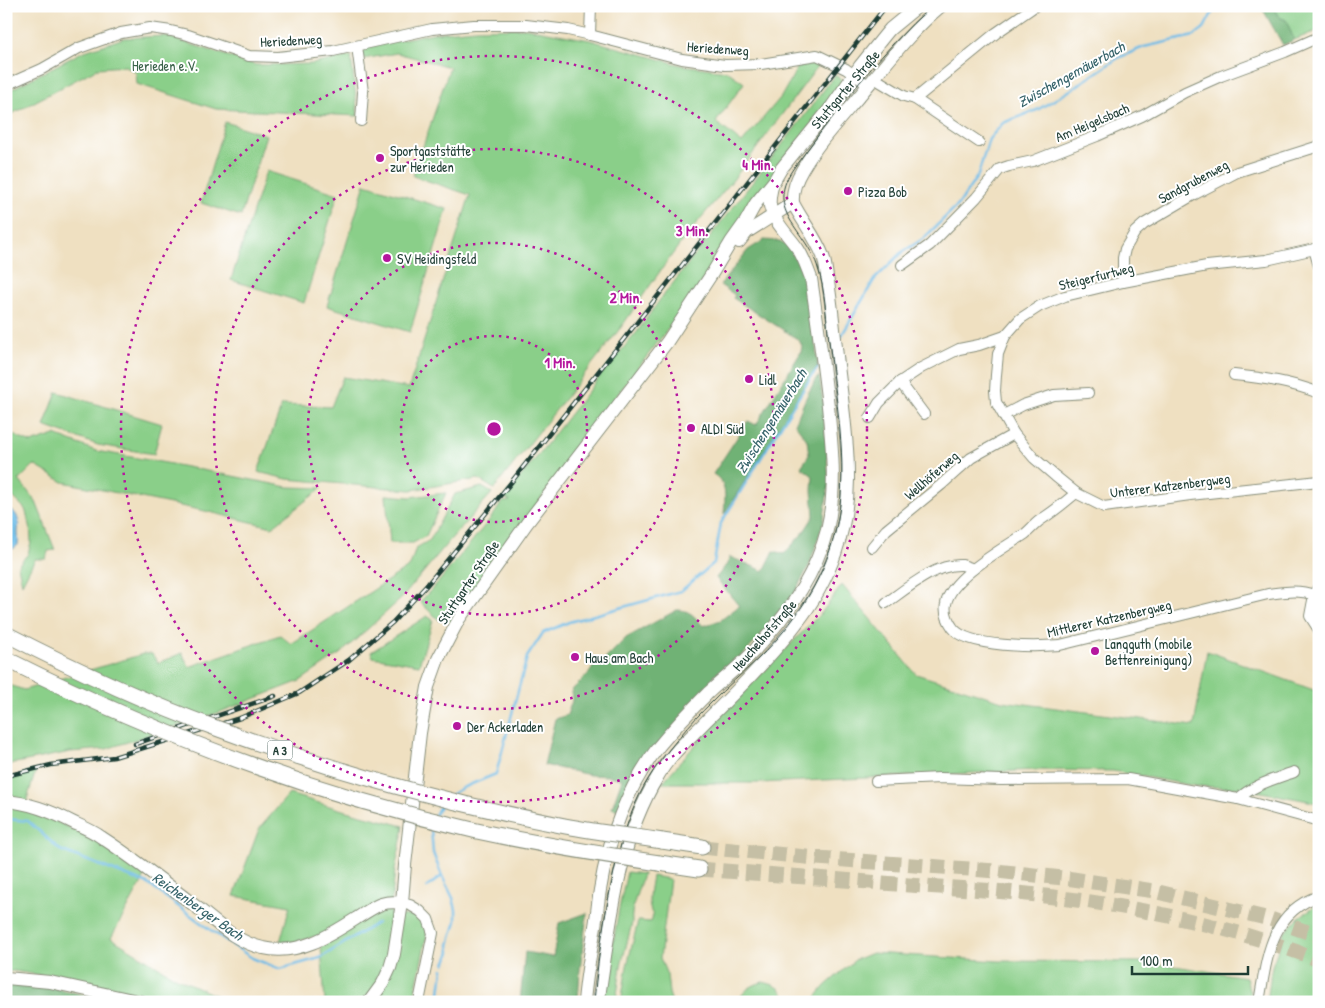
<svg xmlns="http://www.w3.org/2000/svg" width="1325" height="1008" font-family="'Patrick Hand',sans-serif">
<rect width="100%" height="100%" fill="#fff"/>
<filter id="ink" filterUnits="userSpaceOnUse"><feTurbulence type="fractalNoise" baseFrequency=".02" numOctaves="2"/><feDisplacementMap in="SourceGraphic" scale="10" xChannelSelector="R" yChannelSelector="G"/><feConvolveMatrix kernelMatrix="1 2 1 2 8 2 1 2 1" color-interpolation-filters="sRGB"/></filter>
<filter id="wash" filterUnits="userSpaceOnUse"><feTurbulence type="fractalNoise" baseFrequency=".0096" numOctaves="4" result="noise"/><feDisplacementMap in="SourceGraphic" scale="20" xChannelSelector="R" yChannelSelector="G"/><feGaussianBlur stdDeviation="1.12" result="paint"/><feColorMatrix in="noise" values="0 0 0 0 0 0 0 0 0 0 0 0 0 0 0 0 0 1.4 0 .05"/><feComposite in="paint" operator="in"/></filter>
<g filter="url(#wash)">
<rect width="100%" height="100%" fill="#efe0c1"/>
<g fill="#8acf89" stroke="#54865e">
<polygon points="1272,6 1314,6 1319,11 1319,30 1294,40 1286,20 1279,17"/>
<polygon points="526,28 590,40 681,65 727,71 744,83 716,122 742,143 781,97 799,65 818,60 821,62 733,180 685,237 656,277 622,326 494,489 478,479 411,490 287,479 258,472 282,405 331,407 343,377 409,388 470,195 413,176 450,67 397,53 363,59 361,48 433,33 476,29"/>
<polygon points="165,36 256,65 312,64 351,56 358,116 216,109 137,84 136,72 125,66 98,68 6,117 6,92 82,52 124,38"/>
<polygon points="835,75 843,81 681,312 591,429 452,622 439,620 420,602 441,579 495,513 502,502 510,501 504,497 536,458 607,367 637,332 659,301 789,136"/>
<polygon points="225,122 266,135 241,216 201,203"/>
<polygon points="266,171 338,194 304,303 231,280"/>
<polygon points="365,184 447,209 410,332 327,306"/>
<polygon points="57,392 162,424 154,454 98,445 44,426"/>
<polygon points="6,429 13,435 31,443 55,435 96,451 166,463 288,487 322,488 272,527 205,511 63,482 34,465 19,480 36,502 55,550 48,551 46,559 35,559 22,584 18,566 20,563 28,554 31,542 30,525 25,509 11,495 6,486"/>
<polygon points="482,487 492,493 450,540 402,598 341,653 300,681 220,712 106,749 70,752 6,765 6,684 24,690 143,654 152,654 158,663 182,653 189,667 280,635 291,644 410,566 416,548 430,540 455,494"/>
<polygon points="446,493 426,536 413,543 390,543 386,495 410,497"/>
<polygon points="842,585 916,674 1002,701 1194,726 1207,651 1319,692 1319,803 1240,788 1195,786 1113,771 1035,770 760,783 662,783 723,713 822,612"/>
<polygon points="427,616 433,620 419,665 373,657 371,652"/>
<polygon points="36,770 24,809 48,818 97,840 147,873 111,938 177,978 230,1002 169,1002 91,983 14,971 6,972 6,780"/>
<polygon points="289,794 346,811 404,826 395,870 390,915 416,916 424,924 427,934 413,1002 325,1002 321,947 316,936 295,942 280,942 290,906 234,896 259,829"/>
<path d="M627 872 643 874C639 890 630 907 632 923L621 966 616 1002H603L619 909Z"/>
<path d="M652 876 670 879 660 958 667 975 669 993 672 1002H621L627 966 638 921 651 922 653 915C646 905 650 888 652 876Z"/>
<polygon points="1319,905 1319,1002 1267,1002 1272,966 1284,933 1298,918 1315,906"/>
<polygon points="872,953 999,961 1141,962 1174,966 1246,977 1252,1002 812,1002 825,986 855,960"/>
<path d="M763 982C778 986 782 987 786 1002H737C745 990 749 986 763 982Z"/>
</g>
<g fill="#6fb275" stroke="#477854">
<polygon points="1261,6 1272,6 1279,17 1286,20 1294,40 1283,45"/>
<path d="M764 240 780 241 794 250 808 279 818 366 724 514C725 499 728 483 713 474L748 421 756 425 801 352 802 346 799 340 733 298 735 295 720 285 748 250Z"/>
<path d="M819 376 823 401 829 483 823 524 809 566 795 592 779 614 748 650 704 691 617 810 612 808 622 779 610 776 590 775 544 765 555 719 567 715 572 701V690L590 672 596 662 604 660 626 638 677 610C690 610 694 616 703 626L721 620 739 606 716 578 727 564 730 557 764 571 774 551 784 554 803 533 814 516 812 490 813 476 801 467 809 455 807 440 795 424C802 407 808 390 819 376Z"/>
<polygon points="587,913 580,969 578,1002 520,1002 525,952 553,957 559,923"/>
<polygon points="6,984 49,987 104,999 103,1002 6,1002"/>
</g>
<path fill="#6cbbe7" stroke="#467c8e" d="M6 510 13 511C20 518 19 523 18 532 18 536 19 540 18 545L13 549 6 547Z"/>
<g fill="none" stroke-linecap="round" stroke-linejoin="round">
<g stroke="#6cbbe7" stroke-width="2.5">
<polyline points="839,340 874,280 901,253 924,238 959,204 978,175 989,139 1003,123 1037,110 1066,93 1118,58 1144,47 1194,36 1204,28 1216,6"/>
<polyline points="452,794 462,788 496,774 527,657 543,633 569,622 681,591 714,563 721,523 811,377 818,368"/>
<polyline points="435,815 441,804"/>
<polyline points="6,819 28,821 60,850 148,884 212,931 252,958 280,969 320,958 377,923"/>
<polyline points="432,825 431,828 433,853 442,876 453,898 456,910 456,921 451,938 449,945 450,952 445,964"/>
<polyline points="427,887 442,876"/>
<polyline points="440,1002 439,1000 443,969"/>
</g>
</g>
</g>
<g filter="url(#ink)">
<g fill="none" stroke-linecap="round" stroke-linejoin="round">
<g stroke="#c5bfa5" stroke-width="15" stroke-dasharray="15 8" stroke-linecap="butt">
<polyline points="702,847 817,858 996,871 1073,879 1154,891 1270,919 1319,936"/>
<path d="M699 869C765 874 830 879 896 884 953 888 1012 891 1069 899 1154 910 1239 929 1319 960"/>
</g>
<g stroke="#878e7a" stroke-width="12">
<g id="minor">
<polyline points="590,35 591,6"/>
<polyline points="357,46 363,92 361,121"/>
<polyline points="874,78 904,96 915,99 979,142"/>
<polyline points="6,85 42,69 79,48 121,33 150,28 171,31 188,35 249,56 278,57 333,51 432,29 474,25 526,25 568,30 590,35 682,59 725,65 761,64 817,55 846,69 868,85"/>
<polyline points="915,99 996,33 1035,6"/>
<polyline points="1314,249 1319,266"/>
<polyline points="902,265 930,245 976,198 1000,169 1009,166 1033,161 1097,136 1142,116 1185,92 1221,76 1285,52 1319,37"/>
<polyline points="1123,282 1123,258 1125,249 1135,232 1144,224 1195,194 1237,172 1319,146"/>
<polyline points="1005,336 998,354 996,375 995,391 996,402 1014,434 1034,458 1055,476 1076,493 1104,507 1190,495 1319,481"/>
<path d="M1234 375C1263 378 1291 382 1319 393"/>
<polyline points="900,382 924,414"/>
<polyline points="1004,415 1023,405 1054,395 1088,393"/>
<polyline points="870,418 879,403 900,382 921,368 959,349 979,345 1005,336 1020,319 1040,306 1065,296 1123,282 1207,266 1266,260 1319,248"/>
<path d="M1076 493C1063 504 1053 512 1039 521 1034 525 1030 530 1025 534 1004 548 950 578 946 604 944 613 948 621 953 628 968 648 1037 647 1060 645L1268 594C1284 592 1298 589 1314 595"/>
<polyline points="872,547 886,530 941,485 971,458 1014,434"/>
<polyline points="1319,586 1314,595 1310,616 1319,630"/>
<path d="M886 603C906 589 936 563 962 565 965 566 969 567 973 569"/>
<polyline points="876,781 940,778 1001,780 1128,779 1238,799 1319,821"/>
<path d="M1238 799C1253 785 1275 779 1294 772"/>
<polyline points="402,903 410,905 420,911 428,919 433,933 419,1002"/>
<path d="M1259 1002C1267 958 1270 912 1319 896"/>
</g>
</g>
<g stroke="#878e7a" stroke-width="14">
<g id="major">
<polyline points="739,242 747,232 793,203"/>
<path d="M6 801C31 803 53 812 74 823 83 827 93 831 101 837 135 859 167 884 199 909 218 924 238 943 263 948 298 956 329 936 357 918 375 907 380 900 402 903"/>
<polyline points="6,978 50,982 142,1002"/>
<polyline points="369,1002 383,983 390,968 394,954 402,903 405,865 420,733 428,687 438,659 459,619 527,523 667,342 713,272 731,242 746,221 756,203 774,181 781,169 832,106 860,66 885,35 890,29 918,6"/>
<path d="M584 1002C586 976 591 951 595 926 597 914 598 902 600 890 608 840 627 787 659 746 674 728 691 710 708 693 723 679 739 667 753 652 786 617 815 577 827 530 837 488 832 447 828 406 823 363 817 320 811 278 807 268 804 258 798 249 790 237 773 221 770 206 769 199 771 190 773 183"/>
<path d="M599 1002 600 990C611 917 619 840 658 776 670 754 690 738 707 720 738 690 770 658 796 624 830 582 849 528 848 474 848 434 841 395 837 356 834 331 832 306 828 282 826 274 826 264 823 256 816 237 802 221 793 203 792 192 796 180 802 170 818 142 840 119 861 94 886 64 910 32 941 6"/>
</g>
</g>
<g stroke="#878e7a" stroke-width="17">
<g id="highway">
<polyline points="662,841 702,847"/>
<polyline points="659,863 699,869"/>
</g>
</g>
<use href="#minor" stroke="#fff" stroke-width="10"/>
<use href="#major" stroke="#fff" stroke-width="12"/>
<use href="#highway" stroke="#fff" stroke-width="15"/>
<path stroke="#1f3d34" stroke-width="1" d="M594 1002C596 975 600 949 604 923 613 873 624 813 654 770 671 746 690 723 711 703 726 687 743 673 759 658 794 624 823 581 835 533 850 472 837 409 830 348 826 321 826 291 817 265 803 226 763 210 795 166 838 110 879 52 932 6"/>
<g stroke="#1f3d34" stroke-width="4.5">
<g id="rail">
<polyline points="135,744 275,696"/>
<polyline points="6,776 51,765 114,757 240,718 299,693 349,660 393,622 426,586 509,485 886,6"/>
</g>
</g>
<use href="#rail" stroke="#fff" stroke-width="2.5" stroke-dasharray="8" stroke-linecap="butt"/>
<g stroke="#878e7a" stroke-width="17" stroke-linecap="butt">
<g id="highway-bridge">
<path d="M6 634C74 669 144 702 216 728 330 770 446 803 565 826 597 832 630 836 662 841"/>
<path d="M6 659C155 734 314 794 477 831 537 844 598 854 659 863"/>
</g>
</g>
<use href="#highway-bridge" stroke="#fff" stroke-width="15"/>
</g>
</g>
<g fill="none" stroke="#b5179e" stroke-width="2.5" stroke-dasharray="2.5 5">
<circle cx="494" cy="429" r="93"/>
<circle cx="494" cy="429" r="186"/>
<circle cx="494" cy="429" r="280"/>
<circle cx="494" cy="429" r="373"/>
</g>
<g fill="#b5179e" stroke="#fff" stroke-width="2">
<circle cx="380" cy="158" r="5"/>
<circle cx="848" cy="191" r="5"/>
<circle cx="387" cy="258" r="5"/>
<circle cx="749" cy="379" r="5"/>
<circle cx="691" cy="428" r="5"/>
<circle cx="1095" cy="651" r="5"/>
<circle cx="575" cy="657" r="5"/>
<circle cx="457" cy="726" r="5"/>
</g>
<g text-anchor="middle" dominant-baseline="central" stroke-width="4" stroke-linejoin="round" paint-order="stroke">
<rect fill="#fff" stroke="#627771" stroke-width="1" x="267.5" y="740.5" width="25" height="19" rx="4"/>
<g font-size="12" font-weight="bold" fill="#1f3d34">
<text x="280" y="750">A 3</text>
</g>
<g font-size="14" fill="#1f3d34" stroke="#fff">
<text transform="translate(291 40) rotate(-3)">Heriedenweg</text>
<text transform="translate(718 48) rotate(4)">Heriedenweg</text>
<text transform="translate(845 89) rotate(-50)">Stuttgarter Straße</text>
<text transform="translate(1092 122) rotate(-23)">Am Heigelsbach</text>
<text transform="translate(1193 181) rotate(-28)">Sandgrubenweg</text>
<text transform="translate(1096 276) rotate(-14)">Steigerfurtweg</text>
<text transform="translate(931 475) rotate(-41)">Wellhöferweg</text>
<text transform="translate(1170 485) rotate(-7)">Unterer Katzenbergweg</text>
<text transform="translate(468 582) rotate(-56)">Stuttgarter Straße</text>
<text transform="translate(1109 618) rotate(-13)">Mittlerer Katzenbergweg</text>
<text transform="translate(764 635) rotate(-49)">Heuchelhofstraße</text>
</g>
<g font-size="14" fill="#3a6249" stroke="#fff">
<text x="165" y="65">Herieden e.V.</text>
</g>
<g font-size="14" fill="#1f3d34" stroke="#fff" text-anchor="start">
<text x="390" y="150">Sportgaststätte<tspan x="390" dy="16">zur Herieden</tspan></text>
<text x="858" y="191">Pizza Bob</text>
<text x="397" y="258">SV Heidingsfeld</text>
<text x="759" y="379">Lidl</text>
<text x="701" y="428">ALDI Süd</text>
<text x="1105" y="643">Langguth (mobile<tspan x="1105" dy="16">Bettenreinigung)</tspan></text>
<text x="585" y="657">Haus am Bach</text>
<text x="467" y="726">Der Ackerladen</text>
</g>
<g font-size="15" font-style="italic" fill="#36636a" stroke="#fff">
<text transform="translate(1071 74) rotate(-29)">Zwischengemäuerbach</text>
<text transform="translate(771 421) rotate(-58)">Zwischengemäuerbach</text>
<text transform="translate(198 906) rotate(35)">Reichenberger Bach</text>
</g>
</g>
<circle cx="494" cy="429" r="8" fill="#b5179e" stroke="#fff" stroke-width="2.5"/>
<g font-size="15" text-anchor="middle" font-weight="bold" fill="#b5179e" stroke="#fff" stroke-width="4" stroke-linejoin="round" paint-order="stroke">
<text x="758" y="170">4 Min.</text>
<text x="692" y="236">3 Min.</text>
<text x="626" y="303">2 Min.</text>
<text x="560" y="368">1 Min.</text>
</g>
<rect width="1325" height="1008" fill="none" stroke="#fff" stroke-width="25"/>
<path d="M1132 966v8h116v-8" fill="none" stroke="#1f3d34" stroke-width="2.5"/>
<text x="1140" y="966" font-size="15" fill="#1f3d34" stroke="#ffffff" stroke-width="4" paint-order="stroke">100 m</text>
</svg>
